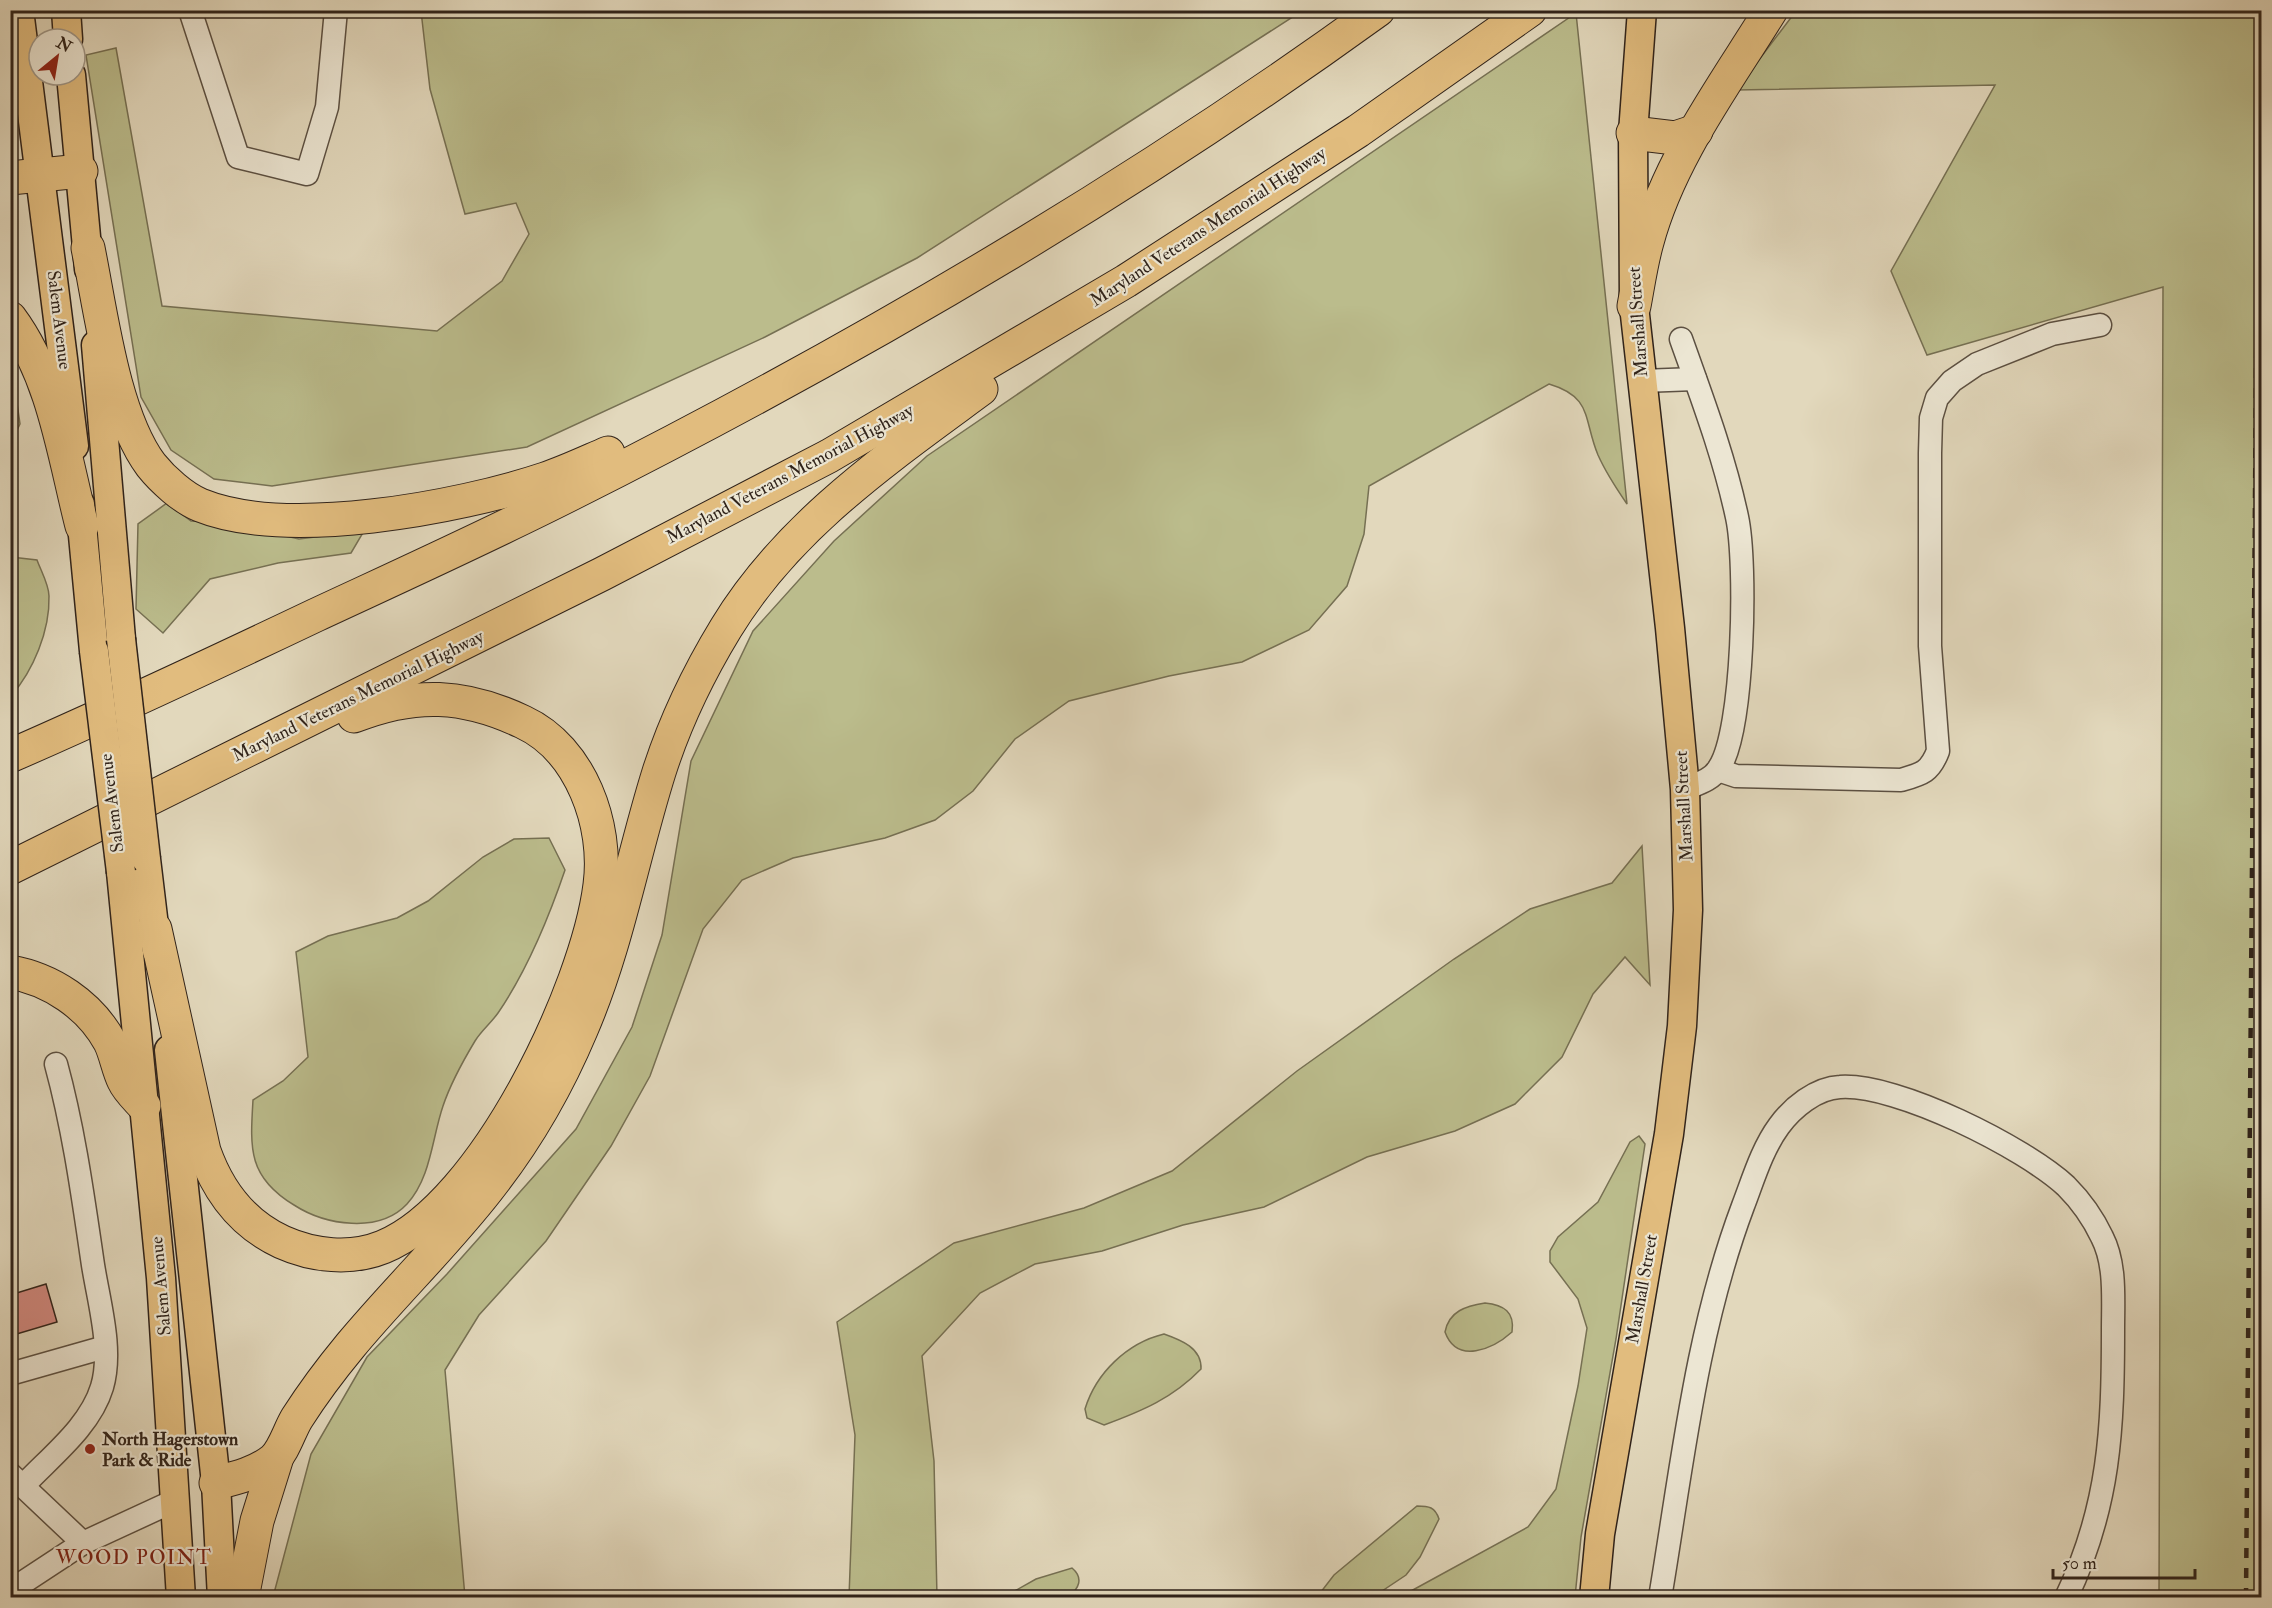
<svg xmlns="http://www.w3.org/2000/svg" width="2272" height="1608" font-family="'IM FELL Double Pica',serif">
<rect width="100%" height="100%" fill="#e2d8bc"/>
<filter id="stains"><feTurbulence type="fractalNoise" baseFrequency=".00333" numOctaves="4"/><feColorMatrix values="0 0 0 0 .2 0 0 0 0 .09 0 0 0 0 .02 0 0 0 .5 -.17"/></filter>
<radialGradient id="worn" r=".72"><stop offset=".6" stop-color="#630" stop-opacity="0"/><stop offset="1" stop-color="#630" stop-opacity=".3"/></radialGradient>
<g fill="#bbbc8c" stroke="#767053" stroke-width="1.5">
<polygon points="421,11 421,10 1302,11 917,258 765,337 527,447 272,486 214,479 171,450 141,397 86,55 116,48 162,306 437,331 502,281 529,234 516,203 465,214 430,89"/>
<polygon points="1796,11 2261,11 2261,1597 2159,1597 2163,287 1927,355 1891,271 1995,85 1736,90"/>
<path d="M1576 13 1627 504C1616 488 1606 473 1598 455 1583 419 1593 397 1549 384L1369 486 1364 534 1347 586 1309 630 1242 662 1169 676 1069 701 1015 739 973 791 935 820 885 838 793 858 742 880 703 929 650 1076 611 1146 546 1241 479 1315 445 1370 465 1597H273L311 1454 367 1357 447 1274 576 1129 632 1027 662 935 691 761 753 631 834 541 927 456Z"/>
<polygon points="11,362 20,424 11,443 10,443"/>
<polygon points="167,503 191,521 228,523 299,539 364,531 351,553 278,563 210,579 163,633 136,609 138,524"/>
<path d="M11 557 37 560C41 571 49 585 49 596 50 631 33 671 11 696Z"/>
<path d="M549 838 565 870C548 920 528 969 498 1013 491 1023 481 1031 475 1041 463 1061 450 1085 443 1106 432 1138 431 1178 407 1204 379 1234 325 1225 294 1205 248 1177 250 1149 253 1100L283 1081 308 1057 296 952 328 936 397 918 428 901 483 857 514 839Z"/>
<polygon points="1642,846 1650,985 1625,957 1593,994 1562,1057 1515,1104 1455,1131 1367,1157 1264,1207 1183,1225 1102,1251 1035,1264 980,1293 922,1356 934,1461 937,1597 849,1597 855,1435 837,1322 954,1243 1084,1208 1172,1171 1297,1071 1454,959 1530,909 1612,883"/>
<polygon points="1639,1136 1645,1144 1616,1339 1581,1537 1575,1597 1400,1597 1528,1527 1556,1489 1578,1386 1587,1328 1578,1299 1550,1262 1550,1251 1558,1237 1598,1202 1630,1142"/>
<path d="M1485 1303C1504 1305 1515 1312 1512 1332 1493 1349 1457 1365 1445 1332 1449 1311 1466 1306 1485 1303Z"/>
<path d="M1164 1334C1181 1340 1202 1348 1201 1369 1173 1398 1142 1411 1104 1425L1087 1418 1085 1409C1096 1373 1127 1343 1164 1334Z"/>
<path d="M1417 1506C1429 1506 1435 1507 1439 1519L1420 1557 1406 1575 1373 1597H1317L1334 1575Z"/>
<path d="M1072 1568C1084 1578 1079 1589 1068 1597H1004L1036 1579Z"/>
</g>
<polygon fill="#d28980" stroke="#30231a" stroke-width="1.5" points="46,1284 57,1322 10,1336 10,1295"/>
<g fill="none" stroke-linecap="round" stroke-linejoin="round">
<g stroke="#5c5042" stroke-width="25">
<g id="minor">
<polyline points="190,10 238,157 307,174 327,107 336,10"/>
<path d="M1681 339C1702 398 1724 456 1737 517 1747 563 1744 731 1719 768 1712 780 1697 784 1685 789"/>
<polyline points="1642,381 1695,379"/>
<path d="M1718 770 1736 776 1901 780C1922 774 1930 772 1938 751L1930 646V453L1931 418 1937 398 1952 381 1977 364 2052 334 2100 325"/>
<polyline points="10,1374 105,1347"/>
<polyline points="10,1474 83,1543"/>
<path d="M23 1486C50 1457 90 1427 102 1387 113 1350 99 1303 93 1265 83 1197 74 1130 56 1064"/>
<polyline points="10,1591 83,1543 176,1500"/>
<path d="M1660 1598C1682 1467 1696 1331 1743 1206 1753 1180 1762 1149 1779 1126 1792 1108 1816 1088 1840 1087 1897 1083 2025 1148 2066 1186 2081 1201 2093 1218 2102 1237 2116 1264 2113 1299 2113 1329 2113 1428 2110 1506 2066 1598"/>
</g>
</g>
<g stroke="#30231a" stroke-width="31">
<g id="major">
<polyline points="19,10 74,446"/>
<polyline points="66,10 68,39"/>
<polyline points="71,75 89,269"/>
<polyline points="96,345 121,639"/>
<polyline points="80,504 94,651"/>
<polyline points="146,859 157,951"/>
<polyline points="121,872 161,1278 181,1598"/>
<polyline points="169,1050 216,1483 222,1598"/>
<polyline points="1594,1598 1600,1534 1669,1134 1682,1026 1688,910 1685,789 1670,628 1634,306 1633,133 1642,10"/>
</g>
</g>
<g stroke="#30231a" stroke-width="35">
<g id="highway">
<polyline points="1633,133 1675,138 1696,131"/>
<polyline points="10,178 81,171"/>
<path d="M88 248C101 312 113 414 151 465 163 480 183 498 200 505 286 540 458 508 545 479 566 472 587 462 608 453"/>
<path d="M1634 306C1638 285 1641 263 1647 242 1669 159 1726 83 1771 10"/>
<path d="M10 318C54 377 64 456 82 526"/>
<path d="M10 756C113 711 215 663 316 615 402 575 488 536 571 494 851 353 1124 194 1378 10"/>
<polyline points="10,868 602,574 829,456 1126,281 1358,131 1530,10"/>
<path d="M155 929 204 1151C218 1191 243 1224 282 1242 313 1256 351 1260 383 1247 484 1206 587 989 600 885 608 825 581 749 523 722 464 694 415 692 354 716"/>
<path d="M10 972C51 979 90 1005 110 1042 116 1054 118 1069 124 1081 128 1090 138 1099 144 1106"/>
<path d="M216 1483C236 1478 257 1473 273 1460 284 1451 289 1431 297 1418 313 1393 331 1369 350 1346 394 1293 444 1245 487 1190 525 1142 557 1087 581 1030 617 947 632 858 659 772 675 722 698 674 726 628 788 526 886 459 981 389"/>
<polyline points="242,1598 257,1521 277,1457"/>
</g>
</g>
<use href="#minor" stroke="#ece6d3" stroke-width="22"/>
<use href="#major" stroke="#e1bc7e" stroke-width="28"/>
<use href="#highway" stroke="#e1bc7e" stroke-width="33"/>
<polyline stroke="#30231a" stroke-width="4.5" stroke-dasharray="10 10" stroke-linecap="butt" points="2246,1598 2259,10"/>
<g stroke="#30231a" stroke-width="31" stroke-linecap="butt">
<g id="major-bridge">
<polyline points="121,639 146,859"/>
<polyline points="94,651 121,872"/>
</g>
</g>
<use href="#major-bridge" stroke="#e1bc7e" stroke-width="28"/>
</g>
<circle fill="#8f2418" stroke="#ece6d3" stroke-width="2" cx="90" cy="1449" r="6"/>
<g text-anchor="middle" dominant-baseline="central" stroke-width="4.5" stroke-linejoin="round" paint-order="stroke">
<g font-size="18" fill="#30231a" stroke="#ece6d3">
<text transform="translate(1208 227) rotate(-33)">Maryland Veterans Memorial Highway</text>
<text transform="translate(59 320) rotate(83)">Salem Avenue</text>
<text transform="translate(1638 322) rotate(-94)">Marshall Street</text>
<text transform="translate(790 474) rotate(-28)">Maryland Veterans Memorial Highway</text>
<text transform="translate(358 696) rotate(-26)">Maryland Veterans Memorial Highway</text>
<text transform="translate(112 803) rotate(-97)">Salem Avenue</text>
<text transform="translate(1684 806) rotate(-93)">Marshall Street</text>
<text transform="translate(161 1286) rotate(-95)">Salem Avenue</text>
<text transform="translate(1642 1289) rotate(-80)">Marshall Street</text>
</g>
<g font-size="18" font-weight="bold" fill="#30231a" stroke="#ece6d3" text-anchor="start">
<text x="102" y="1439">North Hagerstown<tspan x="102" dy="21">Park &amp; Ride</tspan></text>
</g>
<g font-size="20" letter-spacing="1.5" fill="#7a1f14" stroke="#ece6d3">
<text x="134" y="1557">WOOD POINT</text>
</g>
</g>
<rect width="2272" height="1608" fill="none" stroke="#e2d8bc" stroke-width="36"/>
<rect x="12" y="12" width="2248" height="1584" fill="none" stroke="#30231a" stroke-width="3"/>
<rect x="18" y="18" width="2236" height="1572" fill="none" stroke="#30231a" stroke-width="1.5"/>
<g transform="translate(57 57) rotate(30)"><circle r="28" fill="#ece6d3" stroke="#a19889" stroke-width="1.5"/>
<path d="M0-4.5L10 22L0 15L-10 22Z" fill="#8f2418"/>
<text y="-9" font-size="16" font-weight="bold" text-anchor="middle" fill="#30231a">N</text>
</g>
<path d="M2053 1569v9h142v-9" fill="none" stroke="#30231a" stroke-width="3"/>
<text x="2062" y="1569" font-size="18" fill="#30231a" stroke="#ece6d3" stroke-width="4.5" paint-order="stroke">50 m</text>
<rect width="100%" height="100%" filter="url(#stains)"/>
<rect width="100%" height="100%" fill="url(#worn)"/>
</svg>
